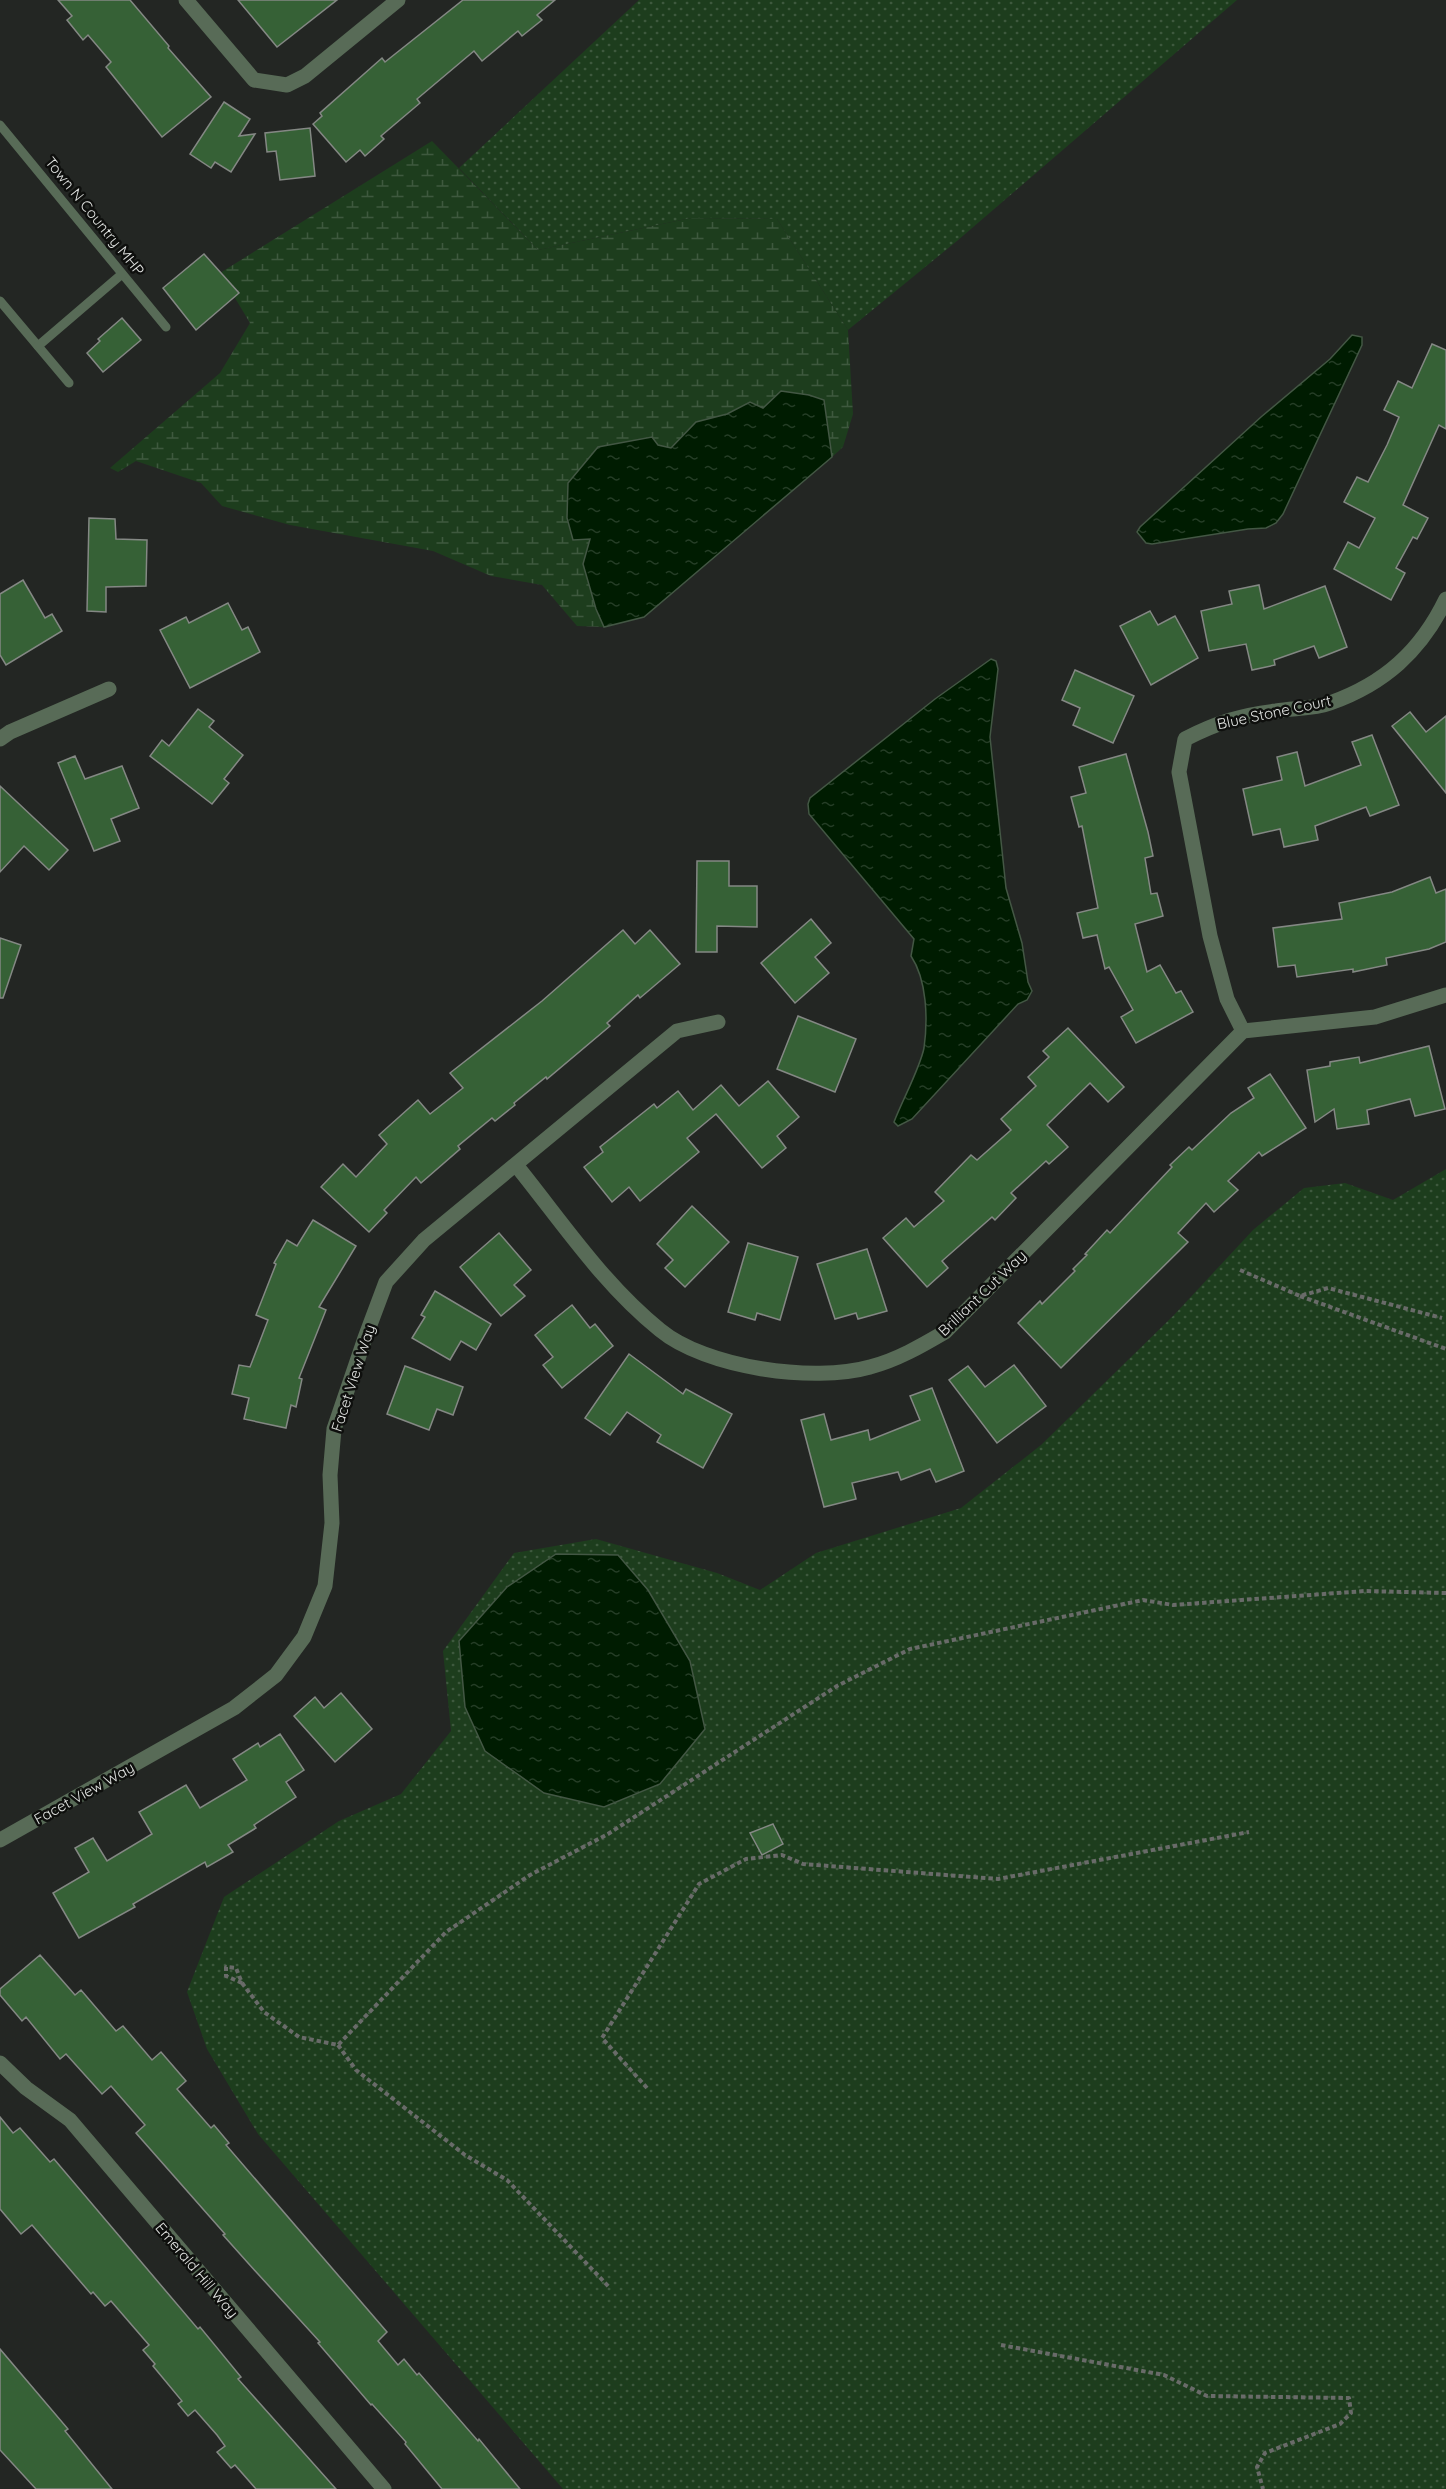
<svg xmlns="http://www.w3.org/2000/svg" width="1446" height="2489" font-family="Quicksand,sans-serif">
<defs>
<pattern id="grass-dots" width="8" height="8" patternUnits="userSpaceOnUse" patternTransform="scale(1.5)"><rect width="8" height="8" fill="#1d3d1d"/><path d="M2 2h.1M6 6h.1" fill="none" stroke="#3e593e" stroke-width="1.8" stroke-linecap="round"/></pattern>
<pattern id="wetland-marsh" width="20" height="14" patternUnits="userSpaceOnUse" patternTransform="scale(1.5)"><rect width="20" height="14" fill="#1d3d1d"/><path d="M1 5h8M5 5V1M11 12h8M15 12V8" fill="none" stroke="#3e593e"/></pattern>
<pattern id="water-ripples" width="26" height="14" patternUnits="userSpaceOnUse" patternTransform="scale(1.5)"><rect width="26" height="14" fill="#001c01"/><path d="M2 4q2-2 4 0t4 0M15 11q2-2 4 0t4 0" fill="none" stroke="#253d26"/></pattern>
</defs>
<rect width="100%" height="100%" fill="#232623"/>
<g fill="url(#grass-dots)">
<polygon points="639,0 1237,0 957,241 848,330 777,219 691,218 538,250 459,168"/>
<polygon points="1446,1169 1446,2489 563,2489 258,2134 207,2049 187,1992 224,1897 339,1821 401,1794 451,1731 443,1651 514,1553 596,1539 717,1573 760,1590 816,1553 961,1508 1041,1445 1174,1315 1253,1230 1304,1188 1345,1183 1393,1200"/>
</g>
<path fill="url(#wetland-marsh)" d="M432 141 538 250 691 218 777 219 848 330 853 414 843 447 832 457 824 400 763 408 750 402 727 414 696 422 671 448 658 445 652 437 598 447 568 483 567 518 573 540 590 539C591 571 591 598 604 627L577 626 542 585 491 576 433 551 290 525 222 506 201 483 136 461 118 472 110 468 220 373 250 323 220 273Z"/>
<g fill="url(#water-ripples)" stroke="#435744" stroke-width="1.5">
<polygon points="1352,335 1362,337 1362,345 1283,514 1276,523 1266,528 1248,529 1152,544 1146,543 1137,532 1140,527 1261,417 1330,359"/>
<polygon points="781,391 809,395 824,400 832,457 644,617 604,627 596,609 583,564 590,539 573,540 567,518 568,483 598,447 652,437 658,445 671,448 696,422 727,414 750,402 763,408"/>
<path d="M991 659 996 661 998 669 990 737 1006 888 1022 943 1028 982 1032 991 1027 1000 1018 1004 912 1119 898 1126 894 1122C902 1101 920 1068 924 1048 928 1019 927 980 911 956L914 939 809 814 808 804 810 798 935 699Z"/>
<polygon points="556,1554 618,1555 648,1590 690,1661 705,1729 660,1784 604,1807 544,1793 485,1751 465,1707 459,1641 507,1587"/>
</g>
<g fill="#366136" stroke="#848884" stroke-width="1.5">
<polygon points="58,0 130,0 169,46 168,48 211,97 162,137 106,67 111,62 88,35 83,40 67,20 72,16"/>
<polygon points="238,0 337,0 277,47"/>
<polygon points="463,0 555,0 537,15 542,20 522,36 518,31 482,61 474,51 417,99 420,103 381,136 384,139 365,156 360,150 346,162 313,124 322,116 320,113 382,58 385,62"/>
<polygon points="224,102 250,119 239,136 255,134 231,172 215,162 211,168 190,154"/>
<polygon points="310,128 315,176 280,180 276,151 267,152 265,133"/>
<polygon points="204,254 239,293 196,330 163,288"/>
<polygon points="122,318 141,340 103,372 87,353 100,341 98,339"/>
<polygon points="1432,344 1446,350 1446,429 1439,425 1403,505 1428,518 1417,539 1413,537 1396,568 1405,573 1391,600 1334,569 1348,542 1359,548 1375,518 1344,502 1357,477 1368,482 1387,445 1399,417 1384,410 1398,381 1412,388"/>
<polygon points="89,518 115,519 116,539 147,540 146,586 106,587 106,612 87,611"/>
<polygon points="23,580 45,618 52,614 62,631 6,665 0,655 0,594"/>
<polygon points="1259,585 1264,609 1325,586 1347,647 1319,658 1314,646 1274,660 1275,665 1252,670 1246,644 1209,651 1201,611 1232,604 1229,591"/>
<polygon points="228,603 242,630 248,627 260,652 190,688 160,630 186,617 189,623"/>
<polygon points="1150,611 1158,625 1175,616 1198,658 1151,685 1120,626"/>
<polygon points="1075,670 1134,696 1113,743 1073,725 1080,708 1062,700"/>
<polygon points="198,709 214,721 209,727 243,755 224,779 229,783 212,804 150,756 162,740 169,746"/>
<polygon points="1410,712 1426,732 1446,716 1446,793 1392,726"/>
<polygon points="1372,735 1399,805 1370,816 1366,807 1315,826 1318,840 1284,847 1280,829 1253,835 1243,789 1282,780 1277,757 1297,752 1305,786 1361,765 1352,742"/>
<polygon points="1126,754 1148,832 1153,856 1145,858 1151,894 1157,893 1163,916 1135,924 1147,972 1160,965 1176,993 1181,991 1193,1012 1136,1043 1121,1017 1133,1010 1109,967 1105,969 1097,935 1083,938 1077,913 1098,908 1082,826 1079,827 1071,797 1086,793 1079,767"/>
<polygon points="75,756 85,779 122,766 139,808 111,819 120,841 94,851 58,763"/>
<polygon points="0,786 68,850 49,870 24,846 0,872"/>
<polygon points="697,861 729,861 729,886 757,886 757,927 717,926 717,952 696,952"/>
<polygon points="1430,877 1436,893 1446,889 1446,942 1429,949 1386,958 1387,965 1353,972 1353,969 1297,977 1295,965 1278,967 1273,928 1342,919 1339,903 1392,892"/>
<polygon points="811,919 831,943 815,957 829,973 795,1003 761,963"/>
<polygon points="623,930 635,944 650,930 680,964 640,998 638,995 607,1023 610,1026 547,1079 546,1077 514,1103 515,1105 495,1121 492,1118 458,1146 460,1149 421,1183 416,1177 384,1210 387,1213 369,1232 321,1187 343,1164 356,1177 387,1144 379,1135 418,1100 430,1114 463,1088 450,1073 542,1001"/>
<polygon points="0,938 21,945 3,998 0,998"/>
<polygon points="798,1016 856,1039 835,1092 777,1069"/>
<polygon points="1068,1028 1124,1087 1108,1102 1090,1083 1047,1125 1068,1147 1049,1164 1046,1161 1011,1193 1016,1198 995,1220 992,1217 942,1261 948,1268 927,1287 883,1238 906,1218 914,1227 944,1201 935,1192 971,1155 977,1160 1011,1130 1001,1119 1036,1086 1028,1077 1049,1057 1043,1051"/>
<polygon points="1429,1046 1445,1109 1415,1116 1410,1099 1367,1110 1369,1124 1337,1129 1334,1109 1315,1122 1307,1070 1330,1066 1330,1062 1359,1057 1360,1063"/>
<polygon points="1270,1074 1306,1128 1262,1156 1259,1152 1228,1181 1238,1190 1214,1212 1206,1203 1178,1233 1188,1242 1061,1368 1018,1323 1040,1301 1042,1304 1075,1271 1073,1269 1087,1255 1085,1254 1107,1230 1110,1233 1172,1167 1170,1165 1189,1147 1192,1150 1231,1113 1254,1098 1248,1088"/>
<polygon points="768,1081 799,1117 777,1136 786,1148 762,1168 716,1114 687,1138 699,1152 640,1201 629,1187 612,1202 584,1167 603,1152 600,1147 654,1104 657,1108 678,1091 693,1110 721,1085 739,1106"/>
<polygon points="692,1206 729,1242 685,1287 665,1268 673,1260 657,1244"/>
<polygon points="313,1220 356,1246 319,1307 326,1310 299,1378 302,1379 296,1407 291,1405 286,1428 244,1419 249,1398 232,1394 239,1365 250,1367 268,1320 256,1315 276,1264 274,1263 287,1240 297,1246"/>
<polygon points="499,1233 531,1270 514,1285 525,1296 501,1316 460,1267"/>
<polygon points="748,1243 798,1257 780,1320 757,1313 755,1320 728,1312"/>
<polygon points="867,1249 887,1311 858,1319 856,1313 835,1319 817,1264"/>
<polygon points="435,1291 491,1324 476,1350 461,1341 450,1360 412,1338 425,1317 421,1315"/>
<polygon points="572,1305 590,1328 595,1324 613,1346 562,1388 543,1365 553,1357 535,1335"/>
<polygon points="629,1354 683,1394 686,1389 732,1414 703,1468 657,1442 661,1435 627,1412 610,1435 585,1418"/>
<polygon points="1014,1365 1046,1406 997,1443 949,1380 968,1366 985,1387"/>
<polygon points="405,1366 463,1387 453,1415 437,1409 429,1430 387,1414"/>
<polygon points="932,1388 964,1471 936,1482 930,1469 901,1480 898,1472 852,1483 856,1499 824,1507 801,1420 824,1414 831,1440 868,1430 870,1440 920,1420 910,1396"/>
<polygon points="341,1693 372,1729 335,1762 294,1716 315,1697 324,1708"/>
<polygon points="280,1734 304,1770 286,1782 296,1797 254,1825 256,1828 228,1845 233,1852 207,1867 205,1862 133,1904 135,1907 79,1938 53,1893 89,1872 75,1848 93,1838 107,1861 152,1834 139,1812 186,1785 200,1808 247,1780 233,1759 258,1743 260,1747"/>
<polygon points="773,1824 783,1844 762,1855 750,1833"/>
<polygon points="40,1955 75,1995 81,1990 116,2031 123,2026 152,2060 161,2052 186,2081 177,2089 211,2128 214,2125 229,2143 226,2145 387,2332 378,2341 398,2365 404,2359 417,2375 419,2373 478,2441 479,2439 520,2489 442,2489 405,2444 406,2442 372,2404 371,2405 318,2343 320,2342 248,2263 223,2235 225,2234 136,2133 145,2125 111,2086 102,2094 66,2054 60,2059 26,2017 22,2021 0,1995 0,1989"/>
<polygon points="0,2117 13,2133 20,2128 50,2162 54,2159 198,2329 200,2327 241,2377 238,2379 336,2489 256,2489 235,2465 231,2468 217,2452 225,2446 217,2435 195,2410 188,2416 178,2404 182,2401 153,2366 155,2364 143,2350 149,2345 111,2301 105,2306 93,2292 91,2294 32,2225 21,2234 0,2209"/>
<polygon points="0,2349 68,2429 65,2431 112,2489 36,2489 0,2450"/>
</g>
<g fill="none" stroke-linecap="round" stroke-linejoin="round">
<g stroke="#696b69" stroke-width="4" stroke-dasharray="4.5 3" stroke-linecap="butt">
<polyline points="1240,1270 1300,1296 1328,1288 1442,1318"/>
<polyline points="1300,1296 1446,1349"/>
<polyline points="242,1983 226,1976 226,1967 236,1968 242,1983 264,2012 299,2037 338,2045 446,1932 530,1875 608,1834 837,1686 910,1649 1143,1600 1173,1605 1365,1591 1446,1593"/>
<polyline points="338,2045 356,2070 465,2155 507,2180 609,2287"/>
<polyline points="647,2088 602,2038 699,1884 746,1859 782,1855 803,1864 998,1879 1249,1832"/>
<polyline points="1001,2345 1164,2375 1207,2396 1349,2398 1351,2413 1340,2424 1265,2453 1257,2467 1263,2489"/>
</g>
<g stroke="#586b57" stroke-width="9">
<polyline points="0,125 166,327"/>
<polyline points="0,301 69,383"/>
<polyline points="38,346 122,274"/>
</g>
<g stroke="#586b57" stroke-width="15">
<polyline points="186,0 254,80 287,85 305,76 398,0"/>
<polyline points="0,739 10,732 109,689"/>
<path d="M1243 1031 1227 999 1210 936 1179 772 1185 739C1216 723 1241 715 1276 711 1293 708 1314 709 1330 703 1384 684 1421 651 1446 599"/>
<path d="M516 1165C562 1222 603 1284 660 1330 706 1368 814 1383 870 1367 897 1360 921 1346 945 1332L1243 1031 1375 1017 1446 995"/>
<polyline points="0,1840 234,1708 276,1675 304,1637 325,1586 332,1523 330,1475 334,1429 365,1338 386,1282 424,1240 677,1031 718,1022"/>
<polyline points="0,2063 26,2088 70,2120 384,2489"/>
</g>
</g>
<g text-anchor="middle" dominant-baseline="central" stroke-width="5" stroke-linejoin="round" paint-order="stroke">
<g font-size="15" fill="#e0e2e0" stroke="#0e0f0d">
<text transform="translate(95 216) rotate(51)">Town N Country MHP</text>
<text transform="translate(1274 712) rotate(-12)">Blue Stone Court</text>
<text transform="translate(982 1293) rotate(-44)">Brilliant Cut Way</text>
<text transform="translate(353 1378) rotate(-72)">Facet View Way</text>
<text transform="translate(84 1793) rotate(-29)">Facet View Way</text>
<text transform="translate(197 2270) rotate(50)">Emerald Hill Way</text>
</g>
</g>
</svg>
